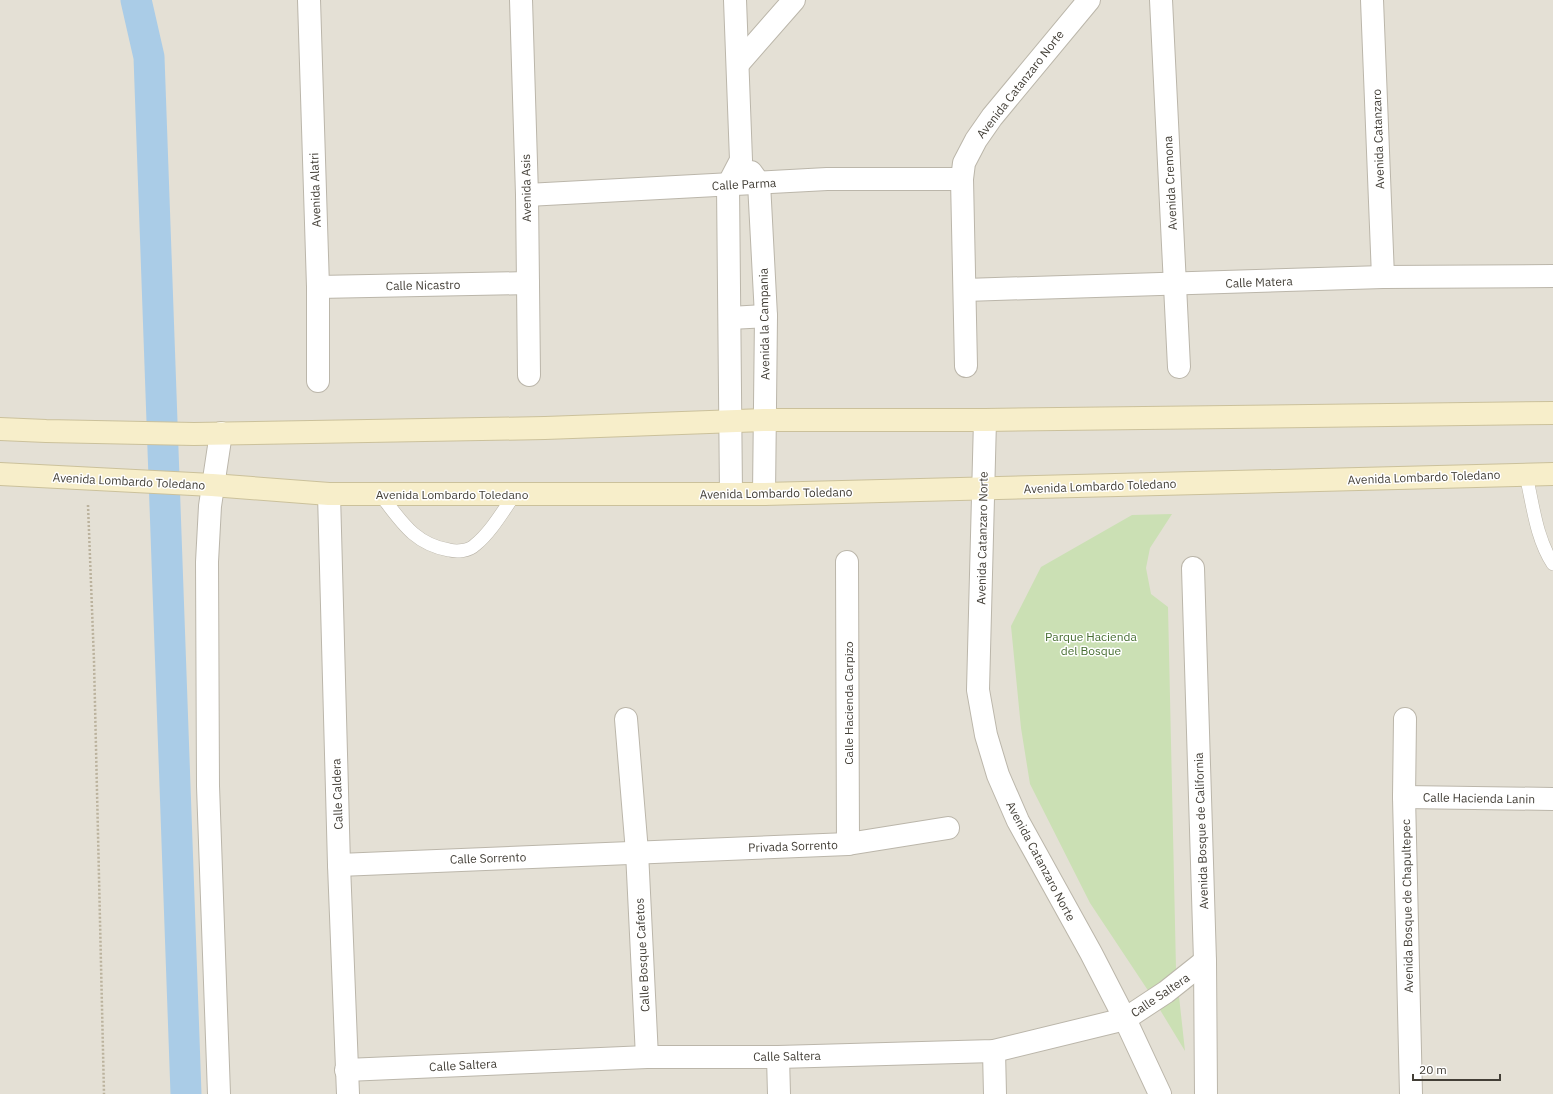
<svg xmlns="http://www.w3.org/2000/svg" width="1553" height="1094" font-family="'IBM Plex Sans',sans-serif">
<rect width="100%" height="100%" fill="#f1eee7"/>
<rect fill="#e4e0d5" x="0" y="0" width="1553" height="1094"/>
<polygon fill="#cbe0b4" points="1172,514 1150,548 1146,568 1151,594 1168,607 1176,969 1185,1051 1151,995 1090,903 1030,784 1021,728 1011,626 1041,567 1132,515"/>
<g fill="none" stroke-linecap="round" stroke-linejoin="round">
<polyline stroke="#aacce7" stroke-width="31" points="136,0 149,57 186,1094"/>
<g stroke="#bbb6aa" stroke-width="14">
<g id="service">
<path d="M1526 475C1533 505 1536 538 1553 564"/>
<path d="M380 494C401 521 414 544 449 550 457 552 469 551 475 545 491 532 503 511 515 494"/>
</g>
</g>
<g stroke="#bbb6aa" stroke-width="24">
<g id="minor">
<polyline points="309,0 318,287 318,381"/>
<polyline points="521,0 527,195 529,375"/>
<polyline points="1161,0 1179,367"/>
<polyline points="1372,0 1383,277"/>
<polyline points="738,64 794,0"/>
<polyline points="751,172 759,183 766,316 764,494"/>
<polyline points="527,195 827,179 962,179"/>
<polyline points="318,287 528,283"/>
<polyline points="965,290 1383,277 1553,276"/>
<polyline points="730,318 766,316"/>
<polyline points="966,366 962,179 964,163 976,140 992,117 1089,0"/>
<polyline points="985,420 978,690 986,735 998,775 1018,821 1091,953 1125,1019 1160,1094"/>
<polyline points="329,494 339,865 348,1094"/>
<polyline points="731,494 728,185 741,160 735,0"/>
<polyline points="847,562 848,844"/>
<polyline points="1193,568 1205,961 1206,1094"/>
<polyline points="626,719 637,852 647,1057"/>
<polyline points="1405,719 1404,797 1411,1094"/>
<polyline points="1404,797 1553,799"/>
<polyline points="339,865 848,844 948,828"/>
<polyline points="994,1051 995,1094"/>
<polyline points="778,1057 779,1094"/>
<polyline points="346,1070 647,1057 778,1057 994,1051 1125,1019 1166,992 1205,961"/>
<polyline points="219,1094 208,786 207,562 210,506 221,433"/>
</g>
</g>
<g stroke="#cbc19b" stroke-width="24">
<g id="secondary">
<polyline points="0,429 46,431 194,434 545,428 765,420 985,420 1553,413"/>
<polyline points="0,474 212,485 329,494 764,494 1553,474"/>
</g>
</g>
<polyline stroke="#bbb29d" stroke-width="2.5" stroke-dasharray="2 2" stroke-linecap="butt" points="88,505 94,661 104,1094"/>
<use href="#service" stroke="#fff" stroke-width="13"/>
<use href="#minor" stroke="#fff" stroke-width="22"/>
<use href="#secondary" stroke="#f7eeca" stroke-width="22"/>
</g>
<g text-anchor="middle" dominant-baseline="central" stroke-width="3" stroke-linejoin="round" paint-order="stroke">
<g font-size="12" fill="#433f37" stroke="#fff">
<text transform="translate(1020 84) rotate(-52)">Avenida Catanzaro Norte</text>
<text transform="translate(1378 139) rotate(-92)">Avenida Catanzaro</text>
<text transform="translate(1170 183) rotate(-93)">Avenida Cremona</text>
<text transform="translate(744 184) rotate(-3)">Calle Parma</text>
<text transform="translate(526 188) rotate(-91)">Avenida Asis</text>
<text transform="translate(315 190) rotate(-92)">Avenida Alatri</text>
<text transform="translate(1259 282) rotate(-2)">Calle Matera</text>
<text transform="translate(423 285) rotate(-1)">Calle Nicastro</text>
<text transform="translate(764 324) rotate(-91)">Avenida la Campania</text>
<text transform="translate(1424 477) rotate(-2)">Avenida Lombardo Toledano</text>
<text transform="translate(129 481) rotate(3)">Avenida Lombardo Toledano</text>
<text transform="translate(1100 486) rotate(-2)">Avenida Lombardo Toledano</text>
<text transform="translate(776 493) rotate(-1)">Avenida Lombardo Toledano</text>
<text x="452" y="494">Avenida Lombardo Toledano</text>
<text transform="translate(982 538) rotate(-89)">Avenida Catanzaro Norte</text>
<text transform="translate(848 703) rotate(-90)">Calle Hacienda Carpizo</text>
<text transform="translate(337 794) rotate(-92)">Calle Caldera</text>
<text transform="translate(1479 798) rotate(1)">Calle Hacienda Lanin</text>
<text transform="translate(1201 831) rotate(-92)">Avenida Bosque de California</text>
<text transform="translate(793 846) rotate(-2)">Privada Sorrento</text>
<text transform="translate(488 858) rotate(-2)">Calle Sorrento</text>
<text transform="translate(1041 861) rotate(62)">Avenida Catanzaro Norte</text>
<text transform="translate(1407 906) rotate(-91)">Avenida Bosque de Chapultepec</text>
<text transform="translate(642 955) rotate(-93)">Calle Bosque Cafetos</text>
<text transform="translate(1160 995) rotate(-34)">Calle Saltera</text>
<text transform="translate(787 1056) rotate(-1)">Calle Saltera</text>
<text transform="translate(463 1065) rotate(-3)">Calle Saltera</text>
</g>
<g font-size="12" fill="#466d31" stroke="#fff">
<text x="1091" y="636">Parque Hacienda<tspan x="1091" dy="14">del Bosque</tspan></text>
</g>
</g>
<path d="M1413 1074v6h87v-6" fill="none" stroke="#433f37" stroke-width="2"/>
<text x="1419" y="1074" font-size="12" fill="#433f37" stroke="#ffffff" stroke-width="3" paint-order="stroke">20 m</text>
</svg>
